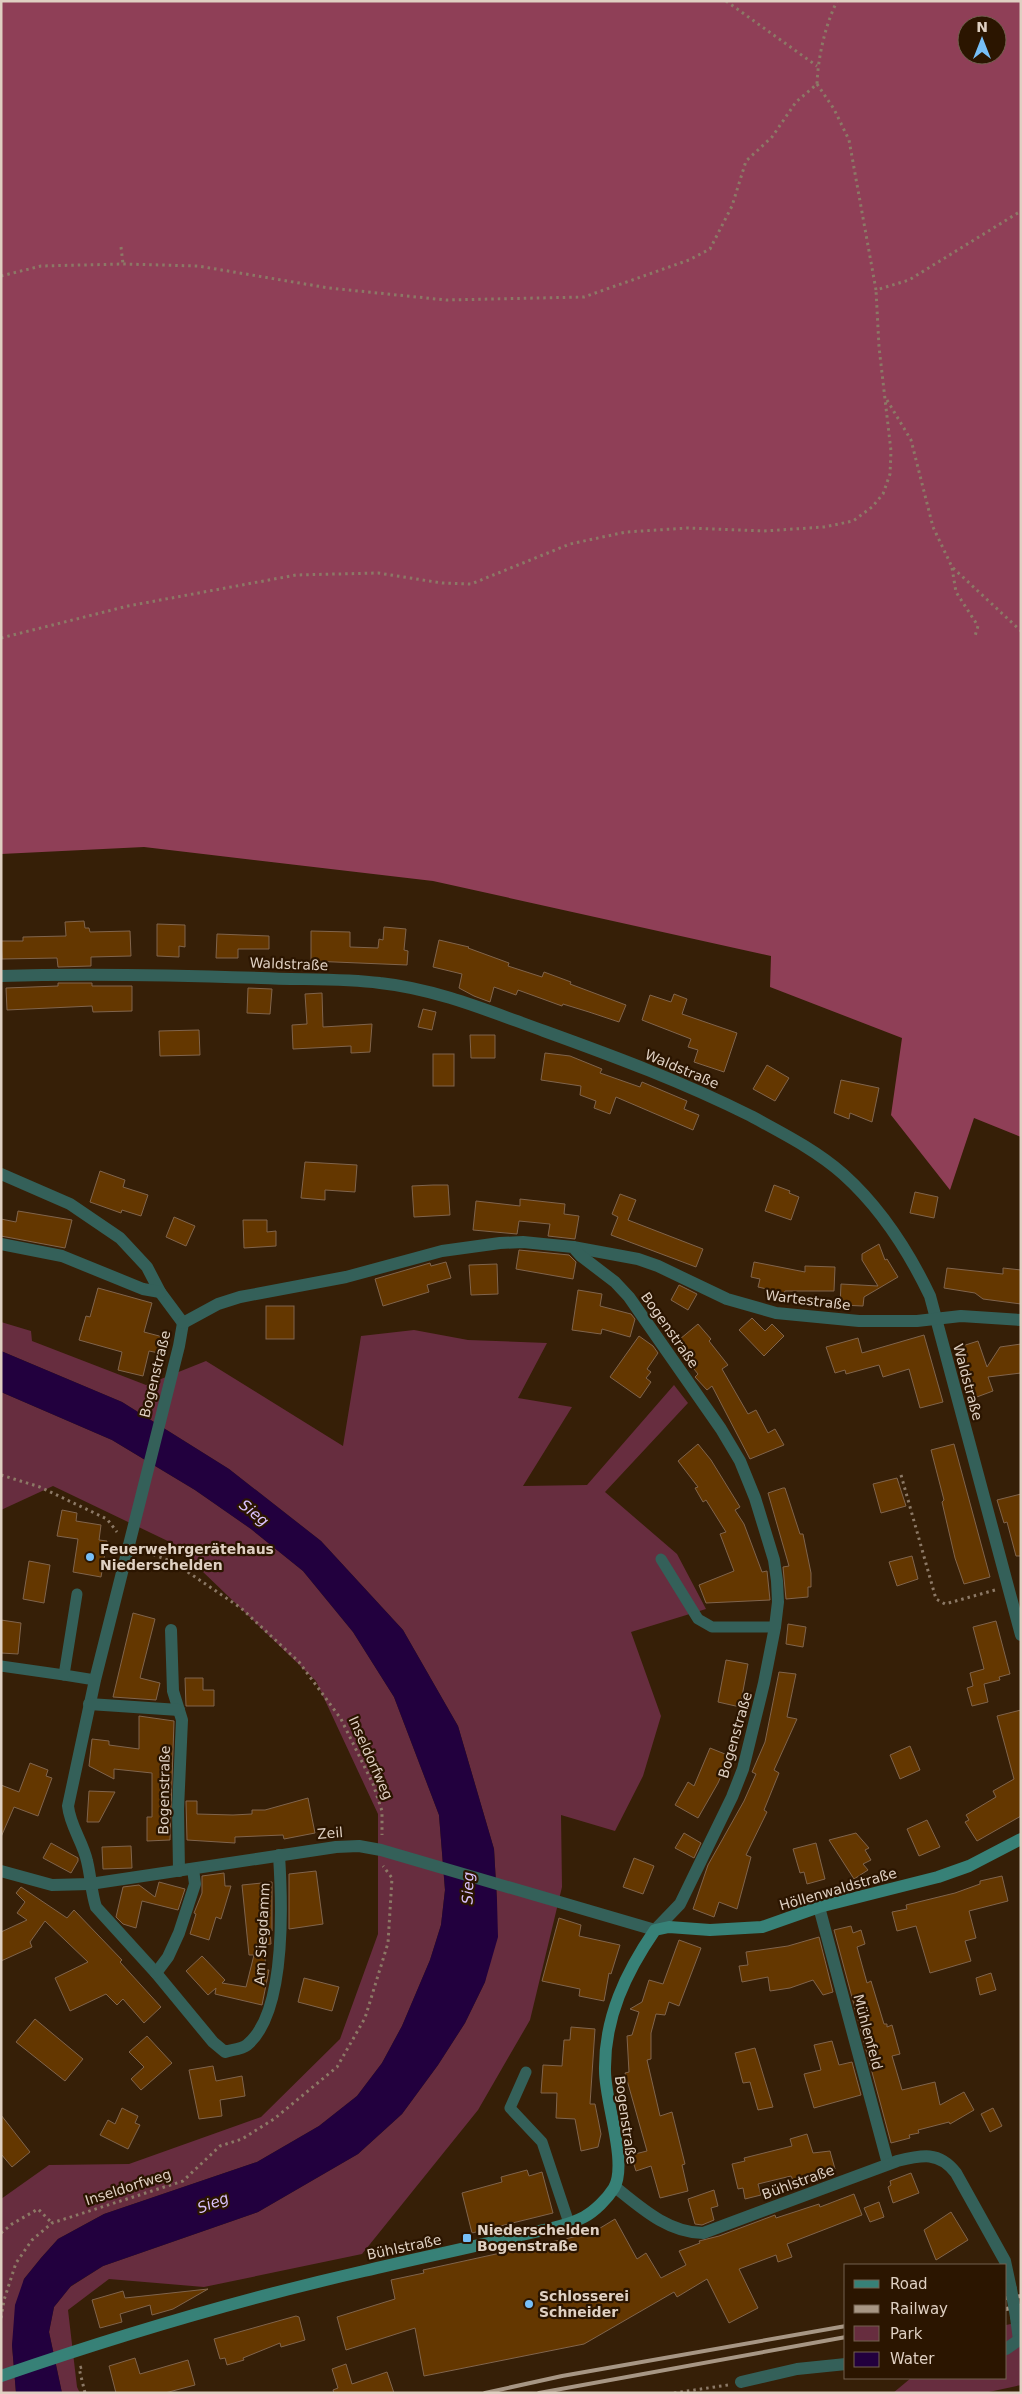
<svg xmlns="http://www.w3.org/2000/svg" width="1022" height="2394" font-family="'DejaVu Sans',sans-serif">
<rect width="100%" height="100%" fill="#361f07"/>
<g fill="#672d3f">
<polygon points="1,1322 31,1331 32,1341 146,1385 206,1361 343,1446 361,1336 414,1330 468,1340 547,1343 518,1398 572,1407 523,1486 587,1485 674,1385 688,1403 605,1492 677,1554 706,1609 631,1632 661,1716 643,1776 615,1831 561,1815 562,1887 530,2020 478,2110 362,2254 204,2287 109,2279 68,2310 77,2387 80,2393 62,2393 49,2332 54,2307 70,2287 103,2266 258,2212 358,2154 402,2114 438,2065 465,2023 485,1982 497,1901 494,1849 458,1726 403,1630 321,1541 229,1469 122,1402 1,1351"/>
<polygon points="1,1392 112,1440 195,1490 251,1529 303,1571 353,1632 394,1697 439,1815 445,1890 441,1925 430,1960 402,2026 382,2063 357,2096 319,2126 257,2162 104,2214 58,2239 41,2258 24,2279 12,2345 16,2393 1,2393 1,2199 49,2165 129,2164 261,2117 340,2039 378,1934 378,1814 316,1681 174,1544 53,1486 1,1510"/>
<polygon points="1021,2322 1021,2385 984,2393 893,2393 911,2378 1006,2378 1006,2325"/>
</g>
<path fill="#8f3f57" fill-rule="evenodd" d="M1 1H1021V1137L974 1118 950 1190 891 1115 902 1038 770 987 771 956 433 881 144 847 1 854ZM967 25H997V55H967Z"/>
<polygon fill="#22003e" points="1,1351 122,1402 229,1469 321,1541 403,1630 458,1726 494,1849 497,1901 498,1937 485,1982 465,2023 438,2065 402,2114 358,2154 258,2212 103,2266 71,2286 54,2307 49,2332 62,2393 16,2393 12,2345 15,2305 24,2279 41,2258 58,2239 104,2214 257,2162 319,2126 357,2096 382,2063 402,2026 430,1960 441,1925 445,1890 439,1815 394,1697 353,1632 303,1571 251,1529 195,1490 112,1440 1,1392"/>
<g fill="#643700" stroke="#80644c">
<polygon points="84,921 85,928 89,928 90,932 130,931 131,956 91,957 91,966 58,967 57,958 2,959 1,941 23,941 23,937 66,936 65,922"/>
<polygon points="157,924 185,925 185,947 179,946 179,957 157,956"/>
<polygon points="384,927 406,929 404,950 408,951 407,965 311,961 311,931 350,932 350,947 378,948 379,939 383,940"/>
<polygon points="217,934 269,936 269,949 238,949 238,958 216,958"/>
<polygon points="439,940 469,947 468,948 509,963 508,966 542,977 544,972 571,982 570,984 626,1005 619,1022 589,1012 563,1004 562,1006 518,990 516,995 494,987 490,1002 474,996 459,988 462,974 433,967"/>
<polygon points="58,983 92,983 92,986 132,986 132,1011 93,1012 92,1006 7,1010 6,988 58,986"/>
<polygon points="248,988 272,989 270,1014 247,1013"/>
<polygon points="322,993 323,1027 372,1024 370,1052 351,1053 351,1046 293,1049 292,1025 307,1024 305,994"/>
<polygon points="674,994 687,999 682,1014 737,1033 724,1072 694,1062 698,1050 688,1047 691,1039 642,1020 650,995 671,1002"/>
<polygon points="423,1009 436,1012 432,1030 418,1027"/>
<polygon points="199,1030 200,1055 160,1056 159,1031"/>
<polygon points="470,1035 495,1035 495,1058 471,1058"/>
<polygon points="545,1053 570,1056 602,1069 600,1073 640,1087 642,1082 687,1101 684,1109 699,1115 693,1130 616,1097 610,1114 594,1108 596,1101 580,1095 581,1086 541,1080"/>
<rect x="433" y="1054" width="21" height="32"/>
<polygon points="767,1065 789,1078 775,1101 753,1089"/>
<polygon points="841,1080 879,1088 872,1122 850,1113 849,1119 834,1113"/>
<polygon points="305,1162 357,1165 355,1192 325,1190 325,1200 301,1198"/>
<polygon points="100,1171 125,1180 123,1187 148,1195 141,1216 122,1210 121,1213 90,1202"/>
<polygon points="433,1185 448,1185 450,1215 414,1217 412,1186"/>
<polygon points="774,1185 790,1191 789,1193 799,1197 791,1220 765,1211"/>
<polygon points="915,1192 938,1197 934,1218 910,1213"/>
<polygon points="620,1194 636,1200 628,1220 703,1249 696,1267 611,1235 618,1217 612,1214"/>
<polygon points="520,1199 565,1204 564,1214 579,1216 575,1239 548,1236 550,1224 519,1221 517,1234 473,1230 476,1201 520,1206"/>
<polygon points="18,1211 72,1220 65,1248 1,1236 1,1219 16,1222"/>
<polygon points="174,1217 195,1226 186,1246 166,1237"/>
<polygon points="243,1220 267,1220 267,1232 276,1231 276,1246 244,1248"/>
<polygon points="879,1244 885,1260 887,1259 898,1277 864,1297 863,1306 840,1305 841,1284 878,1286 862,1260 862,1254"/>
<polygon points="519,1250 569,1255 576,1262 573,1279 516,1269"/>
<polygon points="446,1262 451,1278 427,1285 429,1292 383,1306 375,1279 430,1263 431,1266"/>
<polygon points="754,1262 805,1272 805,1266 835,1267 834,1291 785,1291 784,1293 758,1287 760,1279 751,1277"/>
<polygon points="497,1264 498,1294 471,1295 469,1265"/>
<polygon points="947,1268 1003,1274 1003,1268 1021,1270 1021,1304 983,1299 975,1293 944,1288"/>
<polygon points="679,1285 697,1294 688,1310 671,1300"/>
<polygon points="98,1288 152,1303 144,1332 163,1337 159,1353 149,1351 143,1376 118,1370 122,1352 79,1340 86,1316 90,1317"/>
<polygon points="578,1290 602,1294 600,1306 631,1314 635,1319 630,1337 602,1329 601,1334 572,1330"/>
<rect x="266" y="1306" width="28" height="33"/>
<polygon points="752,1318 765,1331 772,1324 784,1336 764,1356 739,1330"/>
<polygon points="698,1324 711,1339 709,1341 728,1365 722,1369 748,1414 756,1410 768,1433 775,1429 784,1445 750,1459 712,1386 707,1390 695,1377 698,1374 674,1344"/>
<polygon points="924,1335 943,1402 920,1408 909,1369 883,1377 879,1365 846,1374 845,1370 835,1373 826,1347 858,1338 862,1353"/>
<polygon points="639,1336 653,1346 658,1353 647,1369 651,1372 646,1378 651,1382 640,1398 610,1377"/>
<polygon points="978,1341 987,1367 1000,1347 1021,1344 1021,1373 988,1377 993,1391 974,1398 956,1348"/>
<polygon points="698,1444 711,1460 740,1507 735,1510 744,1524 762,1572 767,1571 770,1600 706,1603 699,1585 734,1571 720,1534 726,1532 706,1500 703,1502 695,1488 698,1487 678,1461"/>
<polygon points="954,1444 990,1577 964,1584 955,1558 942,1502 944,1500 931,1450"/>
<polygon points="897,1478 906,1506 881,1513 873,1484"/>
<polygon points="783,1488 785,1488 800,1534 803,1534 811,1573 811,1587 808,1587 808,1597 786,1599 783,1567 789,1566 768,1493"/>
<polygon points="1021,1494 1021,1556 1016,1556 1007,1522 1004,1523 997,1500"/>
<polygon points="62,1510 77,1513 76,1521 101,1525 99,1540 107,1541 101,1577 73,1572 78,1539 57,1536"/>
<polygon points="912,1556 918,1579 897,1586 889,1562"/>
<polygon points="29,1561 50,1565 44,1603 23,1599"/>
<polygon points="133,1613 155,1619 140,1678 160,1683 156,1700 113,1697"/>
<polygon points="1,1620 21,1623 18,1654 1,1653"/>
<polygon points="996,1621 1010,1674 999,1677 1000,1680 984,1684 988,1702 972,1706 967,1688 973,1686 970,1673 984,1669 973,1627"/>
<polygon points="788,1624 806,1627 803,1647 786,1644"/>
<polygon points="726,1660 748,1664 740,1707 718,1702"/>
<polygon points="779,1672 796,1674 787,1717 797,1719 774,1770 779,1773 764,1810 767,1812 746,1855 751,1857 737,1909 719,1902 714,1917 693,1909 708,1865 744,1801 756,1774 752,1772 765,1742"/>
<polygon points="185,1678 203,1678 203,1690 214,1690 214,1706 186,1706"/>
<polygon points="1021,1710 1021,1816 977,1841 965,1822 969,1820 966,1815 996,1797 993,1791 1014,1779 997,1716"/>
<polygon points="139,1716 174,1721 170,1840 147,1841 147,1817 152,1817 152,1773 114,1769 114,1779 89,1766 92,1739 109,1741 109,1745 139,1749"/>
<polygon points="910,1746 920,1770 900,1779 890,1755"/>
<polygon points="710,1748 730,1756 718,1783 698,1818 675,1805 688,1782 694,1786"/>
<polygon points="30,1763 48,1770 46,1776 52,1778 38,1816 14,1807 1,1837 1,1785 19,1792"/>
<polygon points="89,1791 115,1792 99,1822 87,1822"/>
<polygon points="308,1798 315,1833 284,1839 283,1835 235,1837 235,1843 187,1840 186,1801 197,1801 197,1814 233,1815 252,1814 252,1810 265,1810"/>
<polygon points="927,1820 940,1847 919,1856 907,1829"/>
<polygon points="684,1833 701,1843 694,1858 675,1848"/>
<polygon points="856,1833 869,1848 865,1850 871,1860 863,1864 868,1870 854,1879 829,1840"/>
<polygon points="51,1843 78,1858 78,1861 71,1873 43,1858"/>
<polygon points="816,1843 825,1879 807,1884 804,1872 800,1873 793,1849"/>
<polygon points="131,1846 132,1868 103,1869 102,1847"/>
<polygon points="634,1858 654,1866 643,1894 623,1887"/>
<polygon points="316,1871 323,1924 289,1929 289,1874"/>
<polygon points="224,1873 225,1886 231,1886 221,1919 216,1917 209,1940 190,1934 196,1914 194,1913 202,1893 202,1876"/>
<polygon points="1002,1876 1008,1901 969,1911 976,1938 965,1941 971,1961 930,1973 916,1926 897,1931 892,1912 907,1909 906,1905 955,1893 980,1884 980,1881"/>
<polygon points="159,1882 185,1889 178,1910 142,1901 136,1928 123,1924 116,1917 123,1887 139,1885 155,1897"/>
<polygon points="272,1882 272,1931 270,1931 271,1944 264,1945 266,1970 269,1970 262,2005 215,1994 216,1988 208,1995 186,1971 202,1956 225,1980 222,1983 246,1987 254,1955 249,1955 242,1885"/>
<polygon points="21,1887 67,1918 74,1910 122,1960 120,1962 161,2007 144,2023 123,1999 117,2005 106,1994 70,2011 55,1978 88,1962 45,1921 30,1942 32,1947 1,1961 1,1932 27,1920 17,1913 25,1902 16,1893"/>
<polygon points="559,1918 581,1925 579,1936 620,1945 611,1974 609,1973 604,2001 579,1996 580,1989 542,1981"/>
<polygon points="851,1926 853,1933 861,1930 865,1944 857,1947 867,1983 871,1981 884,2024 887,2024 887,2027 892,2025 900,2054 892,2056 902,2090 935,2082 940,2105 964,2092 974,2110 950,2124 949,2122 918,2130 919,2133 909,2135 910,2138 891,2143 834,1930"/>
<polygon points="819,1937 833,1992 823,1995 813,1980 790,1988 770,1991 768,1977 742,1982 739,1966 748,1965 746,1952 788,1946"/>
<polygon points="679,1940 701,1948 679,2006 669,2002 665,2015 656,2014 651,2033 651,2059 647,2060 660,2116 672,2112 685,2164 682,2165 688,2191 660,2198 651,2166 636,2171 631,2155 647,2151 625,2073 629,2072 627,2036 632,2035 639,2012 630,2009 642,2002 649,1980 663,1984"/>
<polygon points="991,1973 996,1990 980,1995 976,1978"/>
<polygon points="304,1978 339,1987 332,2011 298,2002"/>
<polygon points="35,2019 83,2059 65,2081 16,2042"/>
<polygon points="571,2027 595,2029 590,2104 595,2104 601,2134 598,2147 581,2151 575,2119 556,2118 557,2093 541,2093 543,2065 562,2066 564,2040 570,2040"/>
<polygon points="147,2036 172,2063 141,2090 131,2079 144,2067 129,2052"/>
<polygon points="832,2041 839,2065 852,2062 861,2095 814,2108 804,2074 821,2070 814,2045"/>
<polygon points="755,2048 773,2107 758,2110 750,2082 743,2083 735,2053"/>
<polygon points="213,2066 216,2081 242,2076 245,2096 220,2100 222,2116 199,2119 189,2070"/>
<polygon points="122,2108 138,2116 135,2123 140,2125 128,2149 100,2135 108,2120 115,2124"/>
<polygon points="993,2108 1002,2126 990,2132 981,2114"/>
<polygon points="1,2115 30,2152 12,2167 1,2154"/>
<polygon points="807,2134 813,2153 830,2151 835,2169 793,2180 791,2176 758,2184 761,2195 745,2199 743,2188 738,2189 732,2164 745,2161 744,2158 792,2146 790,2139"/>
<polygon points="527,2170 529,2176 542,2172 553,2213 472,2233 462,2193 502,2182 501,2177"/>
<polygon points="911,2173 919,2193 893,2203 888,2187 891,2185 890,2181"/>
<polygon points="714,2190 718,2206 711,2208 714,2220 702,2225 695,2224 688,2199"/>
<polygon points="854,2194 862,2215 787,2244 792,2257 778,2262 776,2255 739,2269 758,2308 729,2323 707,2279 677,2297 674,2292 584,2344 424,2376 415,2328 346,2350 337,2317 395,2299 391,2280 424,2273 423,2270 592,2233 615,2219 637,2259 646,2253 661,2278 686,2265 679,2251 700,2243 699,2241 719,2236 775,2215 776,2218 819,2204 820,2207"/>
<polygon points="879,2202 884,2217 870,2222 864,2208"/>
<polygon points="951,2212 968,2240 936,2260 924,2230"/>
<polygon points="208,2289 173,2309 152,2315 150,2305 120,2314 122,2322 100,2328 92,2300 123,2291 125,2298"/>
<polygon points="296,2316 299,2317 305,2340 281,2347 280,2343 243,2358 244,2360 227,2365 225,2358 220,2359 214,2339"/>
<polygon points="135,2358 140,2374 188,2360 195,2385 165,2393 116,2393 109,2366"/>
<polygon points="346,2364 352,2384 387,2372 394,2393 334,2393 333,2390 338,2388 332,2369"/>
</g>
<g fill="none" stroke-linecap="round" stroke-linejoin="round">
<g stroke="#8c7966" stroke-width="3" stroke-dasharray="2.5 4" stroke-linecap="butt">
<polyline points="726,1 817,66"/>
<polyline points="817,84 834,109 849,140 876,290 909,280 1021,211"/>
<polyline points="121,247 123,264"/>
<path d="M1 276 41 266 123 264 198 266 329 288 446 300 584 297 689 260 710 249 732 206 746 161 772 137 796 102 817 84C818 57 825 26 837 1"/>
<polyline points="887,400 911,440 933,527 952,567 1021,631"/>
<polyline points="952,568 956,592 978,626 975,636"/>
<polyline points="1,638 128,606 296,575 378,573 442,583 471,584 570,544 626,532 688,528 764,531 824,527 853,521 872,507 883,494 890,474 891,451 879,347 876,290"/>
<polyline points="1,1475 40,1487 107,1519 117,1532"/>
<polyline points="901,1475 936,1599 945,1604 995,1590"/>
<polyline points="141,1550 173,1562 241,1608 299,1662 341,1719 373,1784 382,1811 382,1835"/>
<polyline points="1,2233 12,2224 38,2209 52,2223"/>
<polyline points="1,2318 4,2300 16,2263 32,2240 52,2223 183,2181 220,2146 242,2139 274,2119 337,2067 365,2018 388,1943 392,1878 383,1866"/>
<polyline points="82,2367 79,2368 85,2393"/>
<polyline points="674,2393 728,2385"/>
</g>
<g stroke="#346059" stroke-width="11">
<polyline points="661,1559 698,1619 712,1627 775,1627"/>
<polyline points="77,1594 64,1675 95,1680"/>
<polyline points="1,1666 64,1675"/>
<polyline points="526,2072 510,2108 542,2142 569,2223"/>
</g>
<g stroke="#346059" stroke-width="12">
<path d="M1 976C88 973 174 975 261 978 300 980 341 978 380 983 437 989 491 1012 544 1031 616 1057 683 1082 751 1116 782 1133 816 1150 843 1174 881 1208 908 1250 930 1296L1021 1635"/>
<polyline points="1,1174 70,1204 120,1238 147,1267 160,1292 183,1323"/>
<polyline points="1,1244 62,1256 143,1289 160,1292"/>
<polyline points="573,1247 638,1259 658,1266 727,1299 776,1313 859,1321 917,1321 961,1316 1021,1320"/>
<path d="M183 1323 179 1346 95 1680 68 1806C70 1826 83 1842 87 1861 91 1877 91 1892 96 1907L156 1973 213 2042 225 2052C231 2050 242 2049 247 2045 287 2012 282 1902 279 1855"/>
<polyline points="171,1630 173,1691 182,1720 178,1809 179,1871"/>
<polyline points="89,1704 179,1710"/>
<polyline points="1,1871 52,1885 90,1884 336,1847 359,1846 381,1850 655,1930 680,1904 732,1797 743,1769 764,1683 775,1627 778,1602 777,1581 774,1560 755,1498 740,1461 721,1429 629,1297 615,1282 581,1256 573,1247 523,1242 500,1243 442,1251 346,1277 240,1297 218,1304 183,1323"/>
<polyline points="819,1907 888,2164"/>
<polyline points="156,1973 168,1957 179,1933 195,1884 193,1869"/>
<path d="M615 2187C640 2207 668 2233 703 2233L897 2161C922 2155 939 2151 956 2173L1005 2261 1011 2289"/>
<polyline points="1016,2317 1019,2340"/>
<polyline points="1006,2349 1019,2340"/>
<polyline points="741,2382 797,2369 846,2364"/>
</g>
<path stroke="#378177" stroke-width="12" d="M1 2376C120 2335 241 2299 364 2271 414 2259 464 2249 513 2237 536 2231 563 2228 584 2217 595 2211 607 2199 614 2188 628 2163 605 2102 605 2071 604 2018 626 1972 655 1930L669 1927 710 1930 762 1927 819 1907 938 1877 969 1866 1021 1839"/>
<g stroke="#a79684" stroke-width="4">
<polyline points="1006,2298 1021,2296"/>
<polyline points="1006,2309 1021,2306"/>
<polyline points="485,2393 562,2376 846,2326"/>
<polyline points="539,2393 846,2337"/>
</g>
<polyline stroke="#346059" stroke-width="12" points="1011,2289 1016,2317"/>
</g>
<g fill="#77bff7" stroke="#2b1500" stroke-width="2">
<circle cx="90" cy="1557" r="5"/>
<rect x="462" y="2233" width="10" height="10" rx="2.5"/>
<circle cx="529" cy="2304" r="5"/>
</g>
<g text-anchor="middle" dominant-baseline="central" stroke-width="4.5" stroke-linejoin="round" paint-order="stroke">
<g font-size="14" fill="#dfd0c2" stroke="#2b1500">
<text transform="translate(289 964) rotate(2)">Waldstraße</text>
<text transform="translate(682 1069) rotate(23)">Waldstraße</text>
<text transform="translate(808 1300) rotate(7)">Wartestraße</text>
<text transform="translate(670 1330) rotate(55)">Bogenstraße</text>
<text transform="translate(155 1374) rotate(-76)">Bogenstraße</text>
<text transform="translate(968 1382) rotate(75)">Waldstraße</text>
<text transform="translate(735 1735) rotate(-74)">Bogenstraße</text>
<text transform="translate(371 1758) rotate(66)">Inseldorfweg</text>
<text transform="translate(164 1790) rotate(-89)">Bogenstraße</text>
<text transform="translate(330 1833) rotate(-5)">Zeil</text>
<text transform="translate(838 1889) rotate(-16)">Höllenwaldstraße</text>
<text transform="translate(262 1934) rotate(-87)">Am Siegdamm</text>
<text transform="translate(868 2032) rotate(75)">Mühlenfeld</text>
<text transform="translate(626 2120) rotate(82)">Bogenstraße</text>
<text transform="translate(798 2182) rotate(-20)">Bühlstraße</text>
<text transform="translate(128 2187) rotate(-18)">Inseldorfweg</text>
<text transform="translate(404 2247) rotate(-12)">Bühlstraße</text>
</g>
<g font-size="14" font-weight="bold" fill="#dfd0c2" stroke="#2b1500" text-anchor="start">
<text x="100" y="1549">Feuerwehrgerätehaus<tspan x="100" dy="16">Niederschelden</tspan></text>
<text x="477" y="2230">Niederschelden<tspan x="477" dy="16">Bogenstraße</tspan></text>
<text x="539" y="2296">Schlosserei<tspan x="539" dy="16">Schneider</tspan></text>
</g>
<g font-size="15" font-style="italic" fill="#dac2fd" stroke="#2b1500">
<text transform="translate(254 1513) rotate(39)">Sieg</text>
<text transform="translate(468 1888) rotate(-88)">Sieg</text>
<text transform="translate(213 2203) rotate(-21)">Sieg</text>
</g>
</g>
<rect width="1022" height="2394" fill="none" stroke="#dfd0c2" stroke-width="5"/>
<rect x="844" y="2264" width="162" height="115" fill="#2b1500" stroke="#73604e"/>
<rect x="854" y="2280" width="25" height="8" fill="#378177" stroke="#73604e"/>
<text x="890" y="2289" font-size="15" fill="#dfd0c2">Road</text>
<rect x="854" y="2305" width="25" height="8" fill="#a79684" stroke="#73604e"/>
<text x="890" y="2314" font-size="15" fill="#dfd0c2">Railway</text>
<rect x="854" y="2326" width="25" height="15" fill="#672d3f" stroke="#73604e"/>
<text x="890" y="2339" font-size="15" fill="#dfd0c2">Park</text>
<rect x="854" y="2352" width="25" height="15" fill="#22003e" stroke="#73604e"/>
<text x="890" y="2364" font-size="15" fill="#dfd0c2">Water</text>
<g transform="translate(982 40)"><circle r="24" fill="#2b1500" stroke="#73604e"/>
<path d="M0-4L9 19L0 12L-9 19Z" fill="#77bff7"/>
<text y="-8" font-size="14" font-weight="bold" text-anchor="middle" fill="#dfd0c2">N</text>
</g>
</svg>
